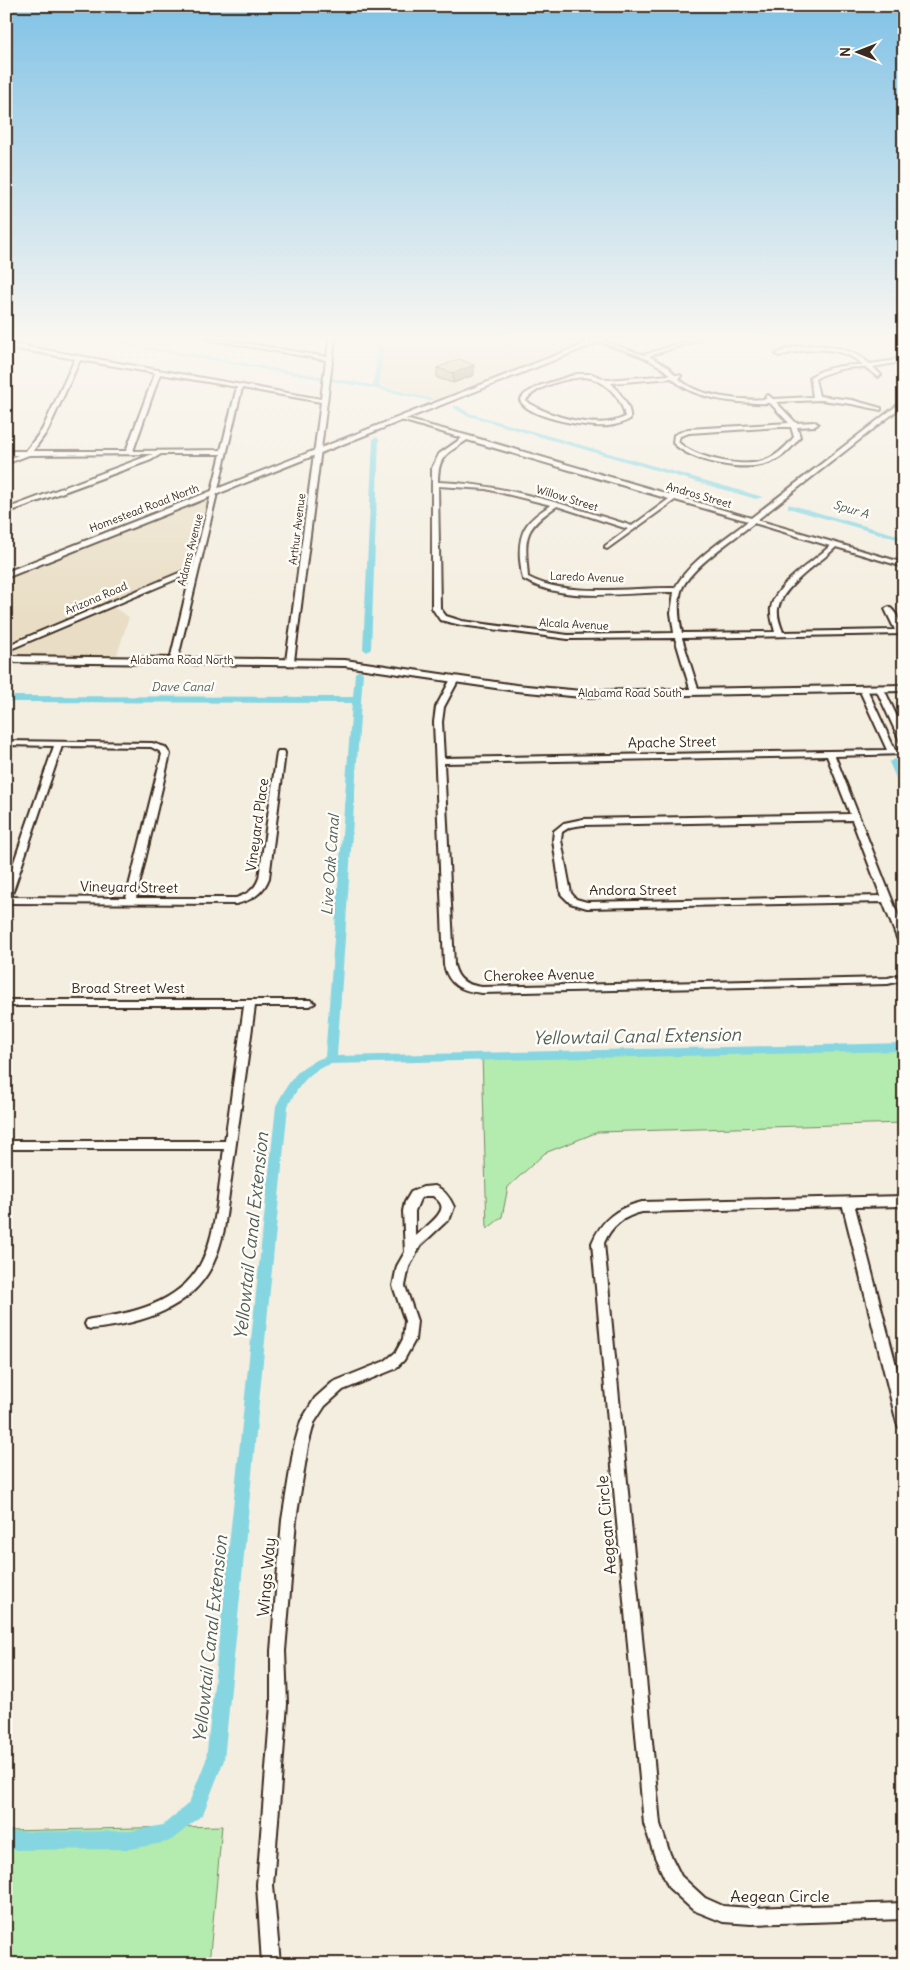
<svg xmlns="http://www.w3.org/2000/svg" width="910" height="1970" font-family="Delius,sans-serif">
<rect width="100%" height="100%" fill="#f4eee0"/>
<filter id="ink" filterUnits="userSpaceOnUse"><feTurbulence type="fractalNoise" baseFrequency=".02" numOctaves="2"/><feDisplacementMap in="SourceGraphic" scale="10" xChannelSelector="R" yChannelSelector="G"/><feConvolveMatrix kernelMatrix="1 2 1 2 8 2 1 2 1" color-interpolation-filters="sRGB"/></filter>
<g filter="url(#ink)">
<g fill="#e9dec5">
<polygon points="385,339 599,339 439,402 378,384"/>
<polygon points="213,493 195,569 6,649 6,575"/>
<polygon points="111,606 129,617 116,658 6,657 6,651"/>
</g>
<g fill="#b4ebae" stroke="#788a66">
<polygon points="904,1045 904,1123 598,1132 545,1153 508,1187 502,1217 487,1229 482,1054"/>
<polygon points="222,1826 209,1964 6,1964 6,1831"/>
</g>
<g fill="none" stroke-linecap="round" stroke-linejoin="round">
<g fill="#86d6e2" fill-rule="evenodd">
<polygon points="88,339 101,339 373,385 379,339 385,339 379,386 433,399 430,401 376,389"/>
<polygon points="454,406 458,406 469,413 763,497 756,499 465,415 454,408"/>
<polygon points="376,437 379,439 371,649 367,652 363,649 373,439"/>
<polygon points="788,504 904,537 904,541 788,508"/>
<path d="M359 670 363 673 337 1056 904 1043V1051L331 1064C308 1071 299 1086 288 1106L224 1760 205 1809 202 1815 173 1839 167 1842 131 1849 6 1850V1832L131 1831 163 1825 189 1803 206 1760 276 1106C289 1082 297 1065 325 1057L352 703 6 702V696L353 697 355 673Z"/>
<path d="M894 759C904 764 904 778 904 788L899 785 889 762Z"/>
</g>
<g stroke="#3b2a1e" stroke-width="4">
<g id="street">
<path d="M207 339H219L327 357 329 339H335L294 661 290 663 286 661 321 402 242 388 177 662H171L170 660 191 573 6 651V646L193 567 221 454H161L151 460 6 513V509L153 454 29 455 6 464V460L18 455H6V451H26L42 430 75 359 6 347V343L321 399 326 360ZM80 360 155 373 126 451H33L48 430ZM160 374 237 387 221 450 133 451Z"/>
<path d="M597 339 644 355 693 339H701L649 356 668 367 675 375H680L681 376 678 378C696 397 742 401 767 399L765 397 768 395 773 399 813 397 810 377C827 366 844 365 863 365 840 344 807 348 779 356L776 354C802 339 848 344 870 364L891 361 904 355V359L895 363 873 367 881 375 878 377C874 375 870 369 865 368 850 365 828 371 815 379L819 396 852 400 881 408V410L852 404 821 400 776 402 796 423 815 422 818 424 815 426 797 427 800 437C792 448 781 459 768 463 743 472 692 462 673 443L674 435 688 429 789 423 770 403C741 404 693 400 672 378L611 383C619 392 632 407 630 419 623 423 616 425 608 426 590 428 527 418 520 400L525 394 539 386 577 374H592L607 380 670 375C652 356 621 350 597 341ZM583 377C604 378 622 397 625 417 598 431 551 417 527 402L526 400C538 385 565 379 583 377ZM780 427H791L794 437C786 447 776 457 763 461 741 468 695 458 678 442L680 436 689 433Z"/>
<path d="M904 400V405L757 520 904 563V567L836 547C820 563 782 586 778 609 777 617 780 624 783 632L895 630 885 609 889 607C896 611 903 627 904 634L682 638 699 692 695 694 691 692 675 638 568 639 461 625 440 620 432 608V468L439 454 462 438 401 420V418L469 436 751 518ZM467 440 669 499 632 526C568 506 506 484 438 482 438 455 447 454 467 440ZM438 486 486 489 551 505C527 520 518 530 520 560 521 566 521 573 523 579 564 604 627 592 674 592L671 613 674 633 568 635 462 621 446 616 440 608ZM675 500 748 521C724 540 689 561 675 588 633 587 566 598 528 577 525 538 522 529 557 506L628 529 605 546V548L607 549ZM754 523 830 546C813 562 775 584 771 608 770 616 773 624 775 632L682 633C679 619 677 605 681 591 689 568 734 539 754 523Z"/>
<path d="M452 677H455L459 679 444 707 442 722 444 758 887 750 859 689 863 687 867 689 895 750H904V754L835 756 904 930V946L899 943 883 902 587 908 570 903 561 894 553 840 554 831 564 823 583 819 850 814 827 756 444 763 454 965C458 981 467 985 482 987L888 978 904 974V980L888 984 482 993C462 991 449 986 444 965L434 722 436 707ZM852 820 881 896 587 902 576 899 571 893 561 840 562 832 570 827 583 825Z"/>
<polygon points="877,687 880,687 884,689 904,732 904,743 900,741 876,689"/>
<path d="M6 741 152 743 165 747 170 754 136 898H236C247 894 255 890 259 878L277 753 278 751H284L285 753 269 878C263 894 252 900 236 904L6 903V885L54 746 6 745ZM62 746 151 747 159 751 162 754 126 898 11 897Z"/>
<path d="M6 1000H310L315 1003 310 1006H255L224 1230C220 1245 216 1260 208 1273 184 1312 134 1325 91 1329L87 1328 85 1324 87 1320 91 1319C131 1314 179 1303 200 1265 217 1236 219 1183 224 1149H6V1141H225L244 1006H6Z"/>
<path d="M435 1186C445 1190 450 1198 454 1207L450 1218 421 1245 409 1267 405 1286 417 1321 415 1340 404 1360 395 1369 343 1390 325 1406 314 1423 308 1446 296 1520 285 1651 287 1704 273 1885 280 1964H262L257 1885 271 1704V1651L282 1520 294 1446 301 1421 315 1398 333 1382 385 1361 396 1352 403 1339 405 1321 393 1286 397 1266 405 1252 403 1211 405 1202 411 1192 423 1187ZM425 1196H433C435 1198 440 1201 441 1205 445 1214 422 1230 415 1236V1211L420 1199Z"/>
<path d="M904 1196V1206L855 1207 904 1396V1429L899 1427 897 1423 843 1207 642 1212C624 1216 611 1226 604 1243L660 1824 670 1854 681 1876 705 1898 723 1906 751 1908 904 1903V1919L751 1924 723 1922 693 1910 669 1888 655 1857 644 1824 592 1243C602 1219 617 1208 642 1202Z"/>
</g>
</g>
<g stroke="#3b2a1e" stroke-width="4">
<g id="secondary">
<polygon points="597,339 607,339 6,578 6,572"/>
<polygon points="6,656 345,660 516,685 582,691 904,685 904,691 582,697 516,691 345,666 6,662"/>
</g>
</g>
<use href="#street" fill="#fdfcf7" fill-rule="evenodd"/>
<use href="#secondary" fill="#fdfcf7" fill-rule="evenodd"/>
</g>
<polygon fill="#b39d73" stroke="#3b2a1e" points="437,368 474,375 453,383 437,378"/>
<polygon fill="#92805e" stroke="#3b2a1e" points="474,365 474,375 453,383 453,373"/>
<polygon fill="#d0b786" stroke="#3b2a1e" points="459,359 474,365 453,373 437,368"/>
</g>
<linearGradient id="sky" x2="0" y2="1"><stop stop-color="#81c2e6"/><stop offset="0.55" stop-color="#faf7f1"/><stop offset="1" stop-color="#faf7f1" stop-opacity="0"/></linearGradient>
<rect width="910" height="615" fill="url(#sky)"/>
<g text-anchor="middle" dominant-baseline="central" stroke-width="5" stroke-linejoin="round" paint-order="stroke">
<g font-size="11" fill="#3b2a1e" stroke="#fdfcf7">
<text transform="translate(699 495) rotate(16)">Andros Street</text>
<text transform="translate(567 498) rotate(17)">Willow Street</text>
<text transform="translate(144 508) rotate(-21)">Homestead Road North</text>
<text transform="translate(297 529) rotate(-83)">Arthur Avenue</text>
<text transform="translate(190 550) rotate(-76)">Adams Avenue</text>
<text transform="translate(587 577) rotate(2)">Laredo Avenue</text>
<text transform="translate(96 598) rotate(-23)">Arizona Road</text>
<text transform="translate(574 624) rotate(3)">Alcala Avenue</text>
<text x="182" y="660">Alabama Road North</text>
<text x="630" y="693">Alabama Road South</text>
</g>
<g font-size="12" font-style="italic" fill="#525e59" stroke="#fdfcf7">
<text transform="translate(851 509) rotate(16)">Spur A</text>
<text x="182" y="686">Dave Canal</text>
</g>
<g font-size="14" fill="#3b2a1e" stroke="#fdfcf7">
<text transform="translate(672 742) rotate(-1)">Apache Street</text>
<text transform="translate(257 825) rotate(-82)">Vineyard Place</text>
<text transform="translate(129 887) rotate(1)">Vineyard Street</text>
<text x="633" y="890">Andora Street</text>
<text transform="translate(539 975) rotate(-1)">Cherokee Avenue</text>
<text x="128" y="988">Broad Street West</text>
</g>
<g font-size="15" font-style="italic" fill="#525e59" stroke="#fdfcf7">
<text transform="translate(330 865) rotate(-86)">Live Oak Canal</text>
</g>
<g font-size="16" fill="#3b2a1e" stroke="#fdfcf7">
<text transform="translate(606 1525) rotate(-95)">Aegean Circle</text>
<text transform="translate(266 1577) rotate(-85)">Wings Way</text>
<text x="780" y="1896">Aegean Circle</text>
</g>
<g font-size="18" font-style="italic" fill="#525e59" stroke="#fdfcf7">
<text transform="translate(637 1036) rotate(-1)">Yellowtail Canal Extension</text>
<text transform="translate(251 1236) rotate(-84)">Yellowtail Canal Extension</text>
<text transform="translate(210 1639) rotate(-84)">Yellowtail Canal Extension</text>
</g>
</g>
<rect width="910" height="1970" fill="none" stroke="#fdfcf7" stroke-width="25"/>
<rect x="12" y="12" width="885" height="1945" fill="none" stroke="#3b2a1e" stroke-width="2" filter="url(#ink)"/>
<g transform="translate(858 52) rotate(270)" stroke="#fdfcf7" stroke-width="4" paint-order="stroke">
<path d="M0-4L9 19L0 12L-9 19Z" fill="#3b2a1e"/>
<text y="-8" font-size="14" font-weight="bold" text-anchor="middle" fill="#3b2a1e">N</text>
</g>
</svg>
